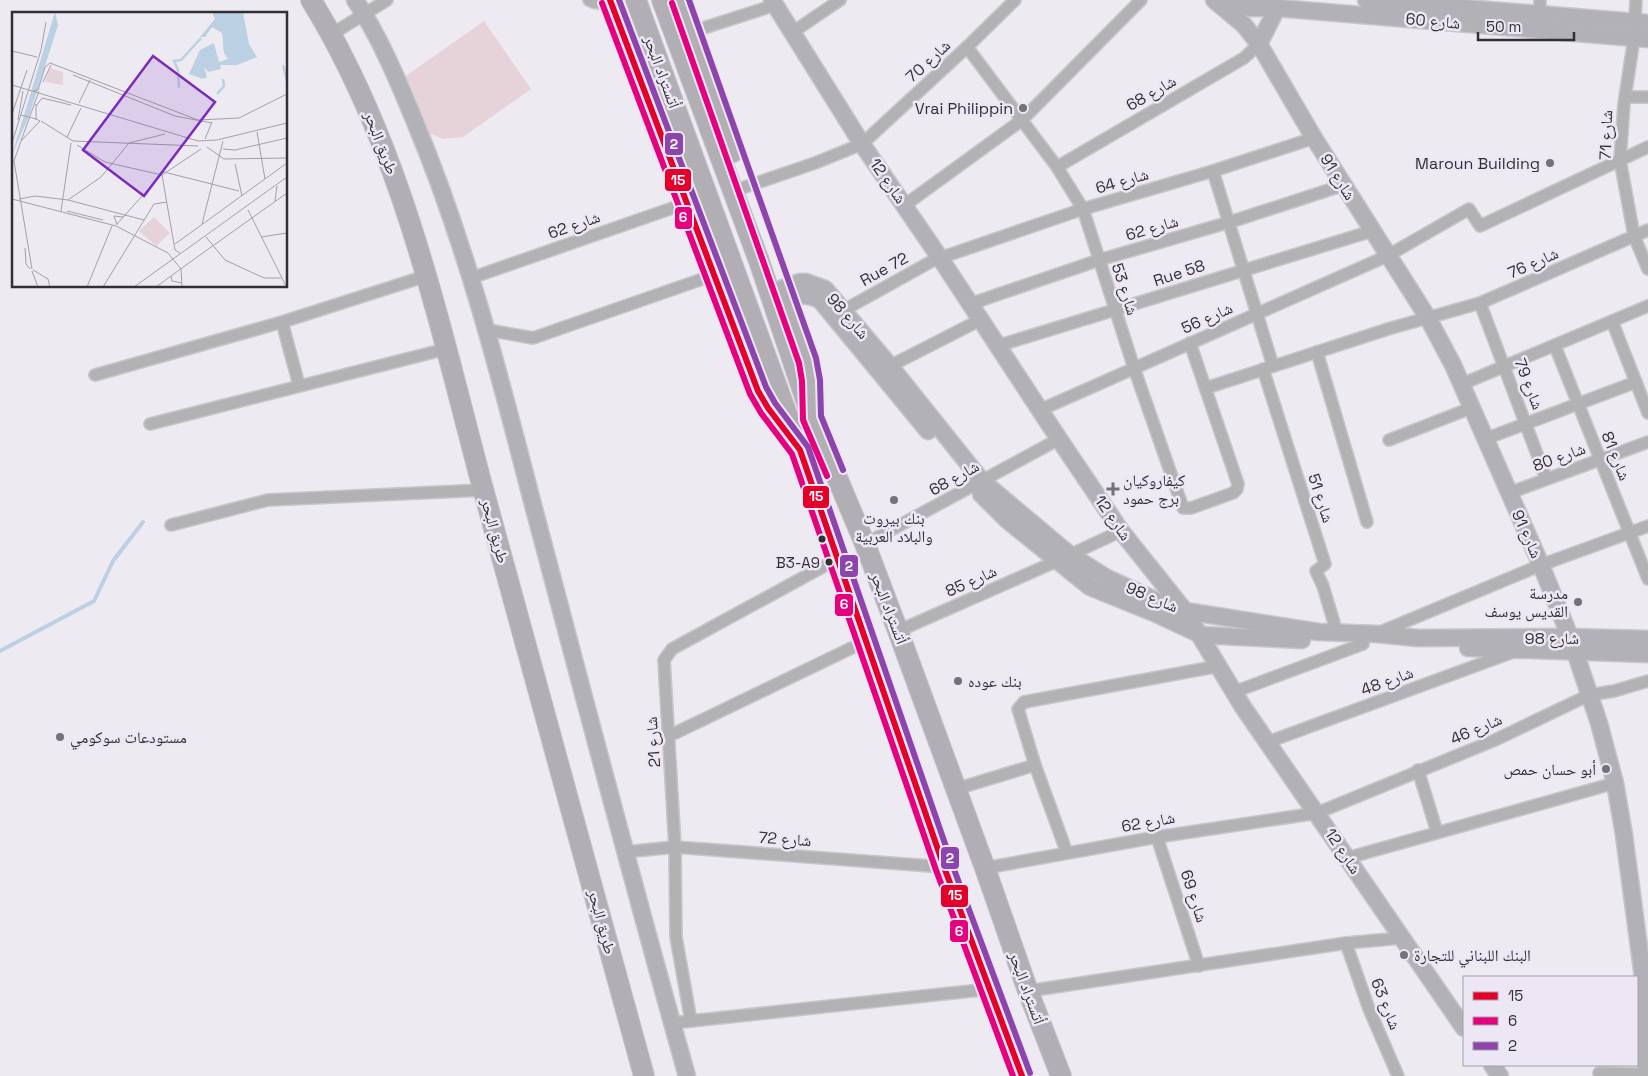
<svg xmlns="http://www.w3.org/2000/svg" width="1648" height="1076" font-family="'Space Grotesk','Noto Naskh Arabic',sans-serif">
<rect width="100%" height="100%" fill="#eeeaf2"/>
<polygon fill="#e6d3da" points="484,21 531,89 463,137 443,139 427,132 403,78"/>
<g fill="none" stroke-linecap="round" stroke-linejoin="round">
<polyline stroke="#bbd0e3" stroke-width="4" points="0,651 94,601 113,561 143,522"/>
<g stroke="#c8c6cb" stroke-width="14">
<g id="street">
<polyline points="589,0 593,2 612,5"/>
<polyline points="1636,0 1634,38 1624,104 1620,160 1634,236 1648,269"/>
<polyline points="1540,21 1540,0"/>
<polyline points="691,32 775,5"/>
<polyline points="793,32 840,0"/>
<polyline points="332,34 387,0"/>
<polyline points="967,47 1057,167 1083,209 1134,368 1183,508 1191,508 1233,493 1237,489 1238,484 1190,343"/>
<polyline points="1625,97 1648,97"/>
<polyline points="1057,167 1244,58 1259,44"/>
<polyline points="1213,171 1273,366"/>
<polyline points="745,187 815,163 862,144 967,47 1015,0"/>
<polyline points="905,205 1022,120 1141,0"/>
<polyline points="471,278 687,203"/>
<polyline points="1480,303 1546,478"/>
<polyline points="970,304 1099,260 1230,222 1344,185"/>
<polyline points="844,310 934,260 1083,209 1213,171 1314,138"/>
<polyline points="1612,321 1648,413"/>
<polyline points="282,322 299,385"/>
<polyline points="488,330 533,338 714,275"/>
<polyline points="997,346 1372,231"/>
<polyline points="1555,346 1648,579"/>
<polyline points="1317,352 1367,522"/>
<polyline points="890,366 980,320"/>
<polyline points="1263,369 1325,564 1316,571 1323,586 1337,633"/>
<polyline points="95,375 282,322 426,276"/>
<polyline points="1462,384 1648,306"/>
<polyline points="1206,388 1388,329 1480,303 1648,230"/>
<polyline points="1040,410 1387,256 1469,209 1480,226 1648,147"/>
<polyline points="150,424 446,349"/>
<polyline points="1485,439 1636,382"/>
<polyline points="1389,440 1471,408"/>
<polyline points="1509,493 1648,442"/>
<polyline points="171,525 268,500 484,490"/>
<polyline points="865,544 1059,439"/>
<polyline points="898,631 1057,561 1121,531"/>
<polyline points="1378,633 1541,565 1648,526"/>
<polyline points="1234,692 1363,644"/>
<polyline points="669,736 866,641"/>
<polyline points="1268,742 1513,652"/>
<polyline points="1418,770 1437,832"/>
<polyline points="956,789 1035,765"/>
<polyline points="1157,837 1199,966"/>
<polyline points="624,852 675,847 944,867"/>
<polyline points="1067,853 1035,765 1018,709 1024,702 1219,666"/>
<polyline points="1347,858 1615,783"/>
<polyline points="985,868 1157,837 1317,813 1495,740 1589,695 1614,691 1648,681"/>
<polyline points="1346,943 1369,1009 1398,1076"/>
<polyline points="1028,991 1346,943 1402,938"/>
<polyline points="691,1021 676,937 675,847 664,660 672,649 837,559"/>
<polyline points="672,1023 990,989"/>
<polyline points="1599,1073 1646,1074"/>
</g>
</g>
<g stroke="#c8c6cb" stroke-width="19">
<g id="secondary">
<path d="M355 0C380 37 398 81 415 122 466 244 499 373 532 501 583 693 633 885 687 1076"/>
<polyline points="772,0 862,144 940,258 1059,439 1121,531 1185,611 1243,707 1464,1028"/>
<polyline points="1214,0 1244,25 1259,44"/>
<polyline points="1234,0 1249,8 1277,8 1648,39"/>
<polyline points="1274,0 1277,8 1259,44 1314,138 1428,318 1453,365 1541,565 1570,637 1599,723 1615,783 1624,835 1645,992 1646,1076"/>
<polyline points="1366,0 1648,23"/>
<polyline points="783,288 800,282 806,282 825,289 890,366 982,481 1069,554 1107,578 1157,601 1185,611 1319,632 1377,634 1418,638 1570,637 1648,639"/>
<path d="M786 297C799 295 808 294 820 300L928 431"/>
<polyline points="981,494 1007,520 1090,587 1154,613 1201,635 1302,640"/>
<polyline points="1468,648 1648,654"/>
<polyline points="1492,1065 1500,1076"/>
</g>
</g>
<g stroke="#c8c6cb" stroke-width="22">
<g id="highway">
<path d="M311 0C402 147 438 320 482 485 536 682 590 879 644 1076"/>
<polyline points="610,0 758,391 768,408 788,435"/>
<polyline points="636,0 800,450 837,559 944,867 1022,1076"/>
<polyline points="662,0 759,261 812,418 865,544 898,631 985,868 1028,991 1061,1076"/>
<polyline points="680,0 733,152"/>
<polyline points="784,292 810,370 812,398"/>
</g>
</g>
<use href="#street" stroke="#b2b2b5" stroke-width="11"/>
<use href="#secondary" stroke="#b2b1b6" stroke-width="16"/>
<use href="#highway" stroke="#b1afb4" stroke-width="20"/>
<g stroke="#ede7f5" stroke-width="10">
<polyline id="bus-1" points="610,0 758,391 768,408 800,450 944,867 1022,1076"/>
</g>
<g stroke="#ede7f5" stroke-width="10">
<g id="bus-2">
<polyline points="602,3 750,394 761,413 792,454 936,870 1013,1076"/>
<polyline points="672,3 799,363 802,381 803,420 827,476"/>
</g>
</g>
<g stroke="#ede7f5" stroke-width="10">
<g id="bus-3">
<polyline points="619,0 766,387 775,403 808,447 952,864 1030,1073"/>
<polyline points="689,0 816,358 820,380 821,416 843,470"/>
</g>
</g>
<use href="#bus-1" stroke="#e4002b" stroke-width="6"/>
<use href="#bus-2" stroke="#e5007d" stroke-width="6"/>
<use href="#bus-3" stroke="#8e44ad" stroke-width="6"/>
</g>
<g fill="#747177" stroke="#ede7f5" stroke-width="2">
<circle cx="1023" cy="108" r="5"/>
<circle cx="1550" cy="163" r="5"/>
<path d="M1110.5 481.5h5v5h5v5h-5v5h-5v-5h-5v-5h5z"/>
<circle cx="894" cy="500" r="5"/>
<circle cx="1578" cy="602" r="5"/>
<circle cx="958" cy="681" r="5"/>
<circle cx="60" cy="737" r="5"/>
<circle cx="1606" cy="769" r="5"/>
<circle cx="1404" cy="955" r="5"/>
</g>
<g fill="#323035" stroke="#ede7f5" stroke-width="2">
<circle cx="822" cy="539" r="4.5"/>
<circle cx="829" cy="562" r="4.5"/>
</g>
<g text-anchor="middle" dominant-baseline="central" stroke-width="5" stroke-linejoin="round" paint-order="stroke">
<g font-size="15" fill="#323035" stroke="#ede7f5" text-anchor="end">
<text x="820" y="562">B3-A9</text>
</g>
<g font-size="16" fill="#323035" stroke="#ede7f5">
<text transform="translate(1433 21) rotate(5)">شارع 60</text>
<text transform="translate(928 61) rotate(-43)">شارع 70</text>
<text transform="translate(662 72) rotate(70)">أتستراد البحر</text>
<text transform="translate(1151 93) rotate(-30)">شارع 68</text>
<text transform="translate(1606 135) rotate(-88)">شارع 71</text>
<text transform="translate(381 143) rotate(69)">طريق البحر</text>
<text transform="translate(1338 177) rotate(58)">شارع 91</text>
<text transform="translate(888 181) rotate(55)">شارع 12</text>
<text transform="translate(1122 181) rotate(-16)">شارع 64</text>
<text transform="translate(574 225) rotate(-19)">شارع 62</text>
<text transform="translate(1152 228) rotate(-16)">شارع 62</text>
<text transform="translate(1533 263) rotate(-24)">شارع 76</text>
<text transform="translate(884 269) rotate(-29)">Rue 72</text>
<text transform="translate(1179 273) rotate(-18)">Rue 58</text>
<text transform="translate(1125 289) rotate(72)">شارع 53</text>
<text transform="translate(848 316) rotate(49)">شارع 98</text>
<text transform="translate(1207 318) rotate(-24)">شارع 56</text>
<text transform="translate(1529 384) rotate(69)">شارع 79</text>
<text transform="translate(1616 456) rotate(68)">شارع 81</text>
<text transform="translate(1559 457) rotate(-20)">شارع 80</text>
<text transform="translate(954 478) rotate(-29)">شارع 68</text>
<text transform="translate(1321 498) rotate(72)">شارع 51</text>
<text transform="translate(1113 518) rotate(55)">شارع 12</text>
<text transform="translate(495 531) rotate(75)">طريق البحر</text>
<text transform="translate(1527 534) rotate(66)">شارع 91</text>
<text transform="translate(971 581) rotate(-24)">شارع 85</text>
<text transform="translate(1152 597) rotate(23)">شارع 98</text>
<text transform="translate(889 608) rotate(69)">أتستراد البحر</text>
<text x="1552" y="638">شارع 98</text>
<text transform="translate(1387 681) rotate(-20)">شارع 48</text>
<text transform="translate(1476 729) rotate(-23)">شارع 46</text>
<text transform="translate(653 742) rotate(-94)">شارع 21</text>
<text transform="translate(1148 822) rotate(-10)">شارع 62</text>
<text transform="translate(785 839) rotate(4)">شارع 72</text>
<text transform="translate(1343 851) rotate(56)">شارع 12</text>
<text transform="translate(1194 896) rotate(72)">شارع 69</text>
<text transform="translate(602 922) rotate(75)">طريق البحر</text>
<text transform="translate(1027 988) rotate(70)">أتستراد البحر</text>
<text transform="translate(1386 1004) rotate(68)">شارع 63</text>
</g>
<g font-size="16" fill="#323035" stroke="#ede7f5" text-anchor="end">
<text x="1013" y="108">Vrai Philippin</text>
<text x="1540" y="163">Maroun Building</text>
<text x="1123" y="480" text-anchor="start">كيفاروكيان<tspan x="1123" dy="18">برج حمود</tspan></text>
<text x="894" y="518" text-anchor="middle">بنك بيروت<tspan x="894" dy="18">والبلاد العربية</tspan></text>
<text x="1568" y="593">مدرسة<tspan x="1568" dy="18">القديس يوسف</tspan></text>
<text x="968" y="681" text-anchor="start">بنك عوده</text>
<text x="70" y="737" text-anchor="start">مستودعات سوكومي</text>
<text x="1596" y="769">أبو حسان حمص</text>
<text x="1414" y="955" text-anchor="start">البنك اللبناني للتجارة</text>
</g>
</g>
<g transform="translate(12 12)">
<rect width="275" height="275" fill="#eeeaf2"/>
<path d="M38 56 51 60V73L33 70ZM142 205 158 221 144 234 127 219Z" fill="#e6d3da"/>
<path d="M43 0 46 13 17 104 0 143ZM200 0H231L237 32 245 45 225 53H208L209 57 196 60 192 55 195 65 191 67 177 62 188 38 202 31 207 50 216 47 212 41 210 21 200 15 193 25H188L203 7Z" fill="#bbd0e3"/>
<path fill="none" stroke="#bbd0e3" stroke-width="2.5" d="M271 53 275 69M167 76 166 58 162 49 169 48 189 26M205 82 212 74 211 67"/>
<path fill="none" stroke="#a3a0a6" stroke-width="1" d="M0 39 25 45M61 63 163 104 200 111M31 70 39 53M0 73 186 129 205 128 275 111M22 79 26 78 33 55 38 51 186 108 227 106 275 82M67 91 78 68M24 94 30 86 59 93M0 102 15 58M9 103 24 107M6 108 11 79M24 108V92M29 109 61 129 186 134M245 120 253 167M55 125 69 96M193 127 200 110M9 129 27 79M0 131 29 38 34 10M65 133 93 150 150 163 189 137M195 135 212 147 275 146M211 137 223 138 275 126M223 152 230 184M147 162 152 160 227 179M150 163 163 238 168 241M0 187 104 214 156 241 169 257M7 187 23 184 56 188 89 165 117 131 153 122M56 188 132 208M263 189 265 174M236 198 274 274M49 199 59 131M55 199 91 208M105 212 149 163M190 212 211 129M105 213 102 204 111 205M194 225 213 248 252 266H269M249 225 275 221M163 232 275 151M13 236 14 252 18 257M181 248 275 181M20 257 2 149 9 129 28 109 24 107M169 257 170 275M21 258 36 267 38 275M20 259 26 275M170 271 160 269 159 264 181 248M75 275 100 214M91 275 142 192 155 190M122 275 275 165M144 275 159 264"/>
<path fill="#7b2cbf" fill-opacity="0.15" stroke="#7b2cbf" stroke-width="2.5" d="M141 44 203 90 132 184 71 138Z"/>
<rect width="275" height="275" fill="none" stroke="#323035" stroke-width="2.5"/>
</g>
<g stroke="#ede7f5" stroke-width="2">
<rect x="664" y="132" width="20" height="24" rx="5" fill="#8e44ad"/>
<rect x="664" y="168" width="28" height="24" rx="5" fill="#e4002b"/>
<rect x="674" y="206" width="19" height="24" rx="5" fill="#e5007d"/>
<rect x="802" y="485" width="28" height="24" rx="5" fill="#e4002b"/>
<rect x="839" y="554" width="20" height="24" rx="5" fill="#8e44ad"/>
<rect x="834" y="593" width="20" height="24" rx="5" fill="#e5007d"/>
<rect x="940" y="846" width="20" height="24" rx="5" fill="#8e44ad"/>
<rect x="940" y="884" width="29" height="24" rx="5" fill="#e4002b"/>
<rect x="949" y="919" width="20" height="24" rx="5" fill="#e5007d"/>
</g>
<g font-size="14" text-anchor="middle" font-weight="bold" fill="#fff">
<text x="674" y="149">2</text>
<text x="678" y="185">15</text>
<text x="683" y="222">6</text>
<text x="816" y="501">15</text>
<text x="849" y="571">2</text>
<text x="844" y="609">6</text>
<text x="950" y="863">2</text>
<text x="955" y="900">15</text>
<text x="959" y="936">6</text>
</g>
<rect x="1463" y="976" width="175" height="90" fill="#ede7f5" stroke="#a29ea8"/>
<rect x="1473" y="992" width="25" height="8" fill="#e4002b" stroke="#a29ea8"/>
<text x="1508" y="1001" font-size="15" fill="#323035">15</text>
<rect x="1473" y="1017" width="25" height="8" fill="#e5007d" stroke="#a29ea8"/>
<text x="1508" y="1026" font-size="15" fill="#323035">6</text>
<rect x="1473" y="1042" width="25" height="8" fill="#8e44ad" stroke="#a29ea8"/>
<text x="1508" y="1051" font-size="15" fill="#323035">2</text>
<path d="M1478 32v8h96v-8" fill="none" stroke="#323035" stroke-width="2.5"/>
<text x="1486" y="32" font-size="15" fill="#323035" stroke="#ede7f5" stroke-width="4" paint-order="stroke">50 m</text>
</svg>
